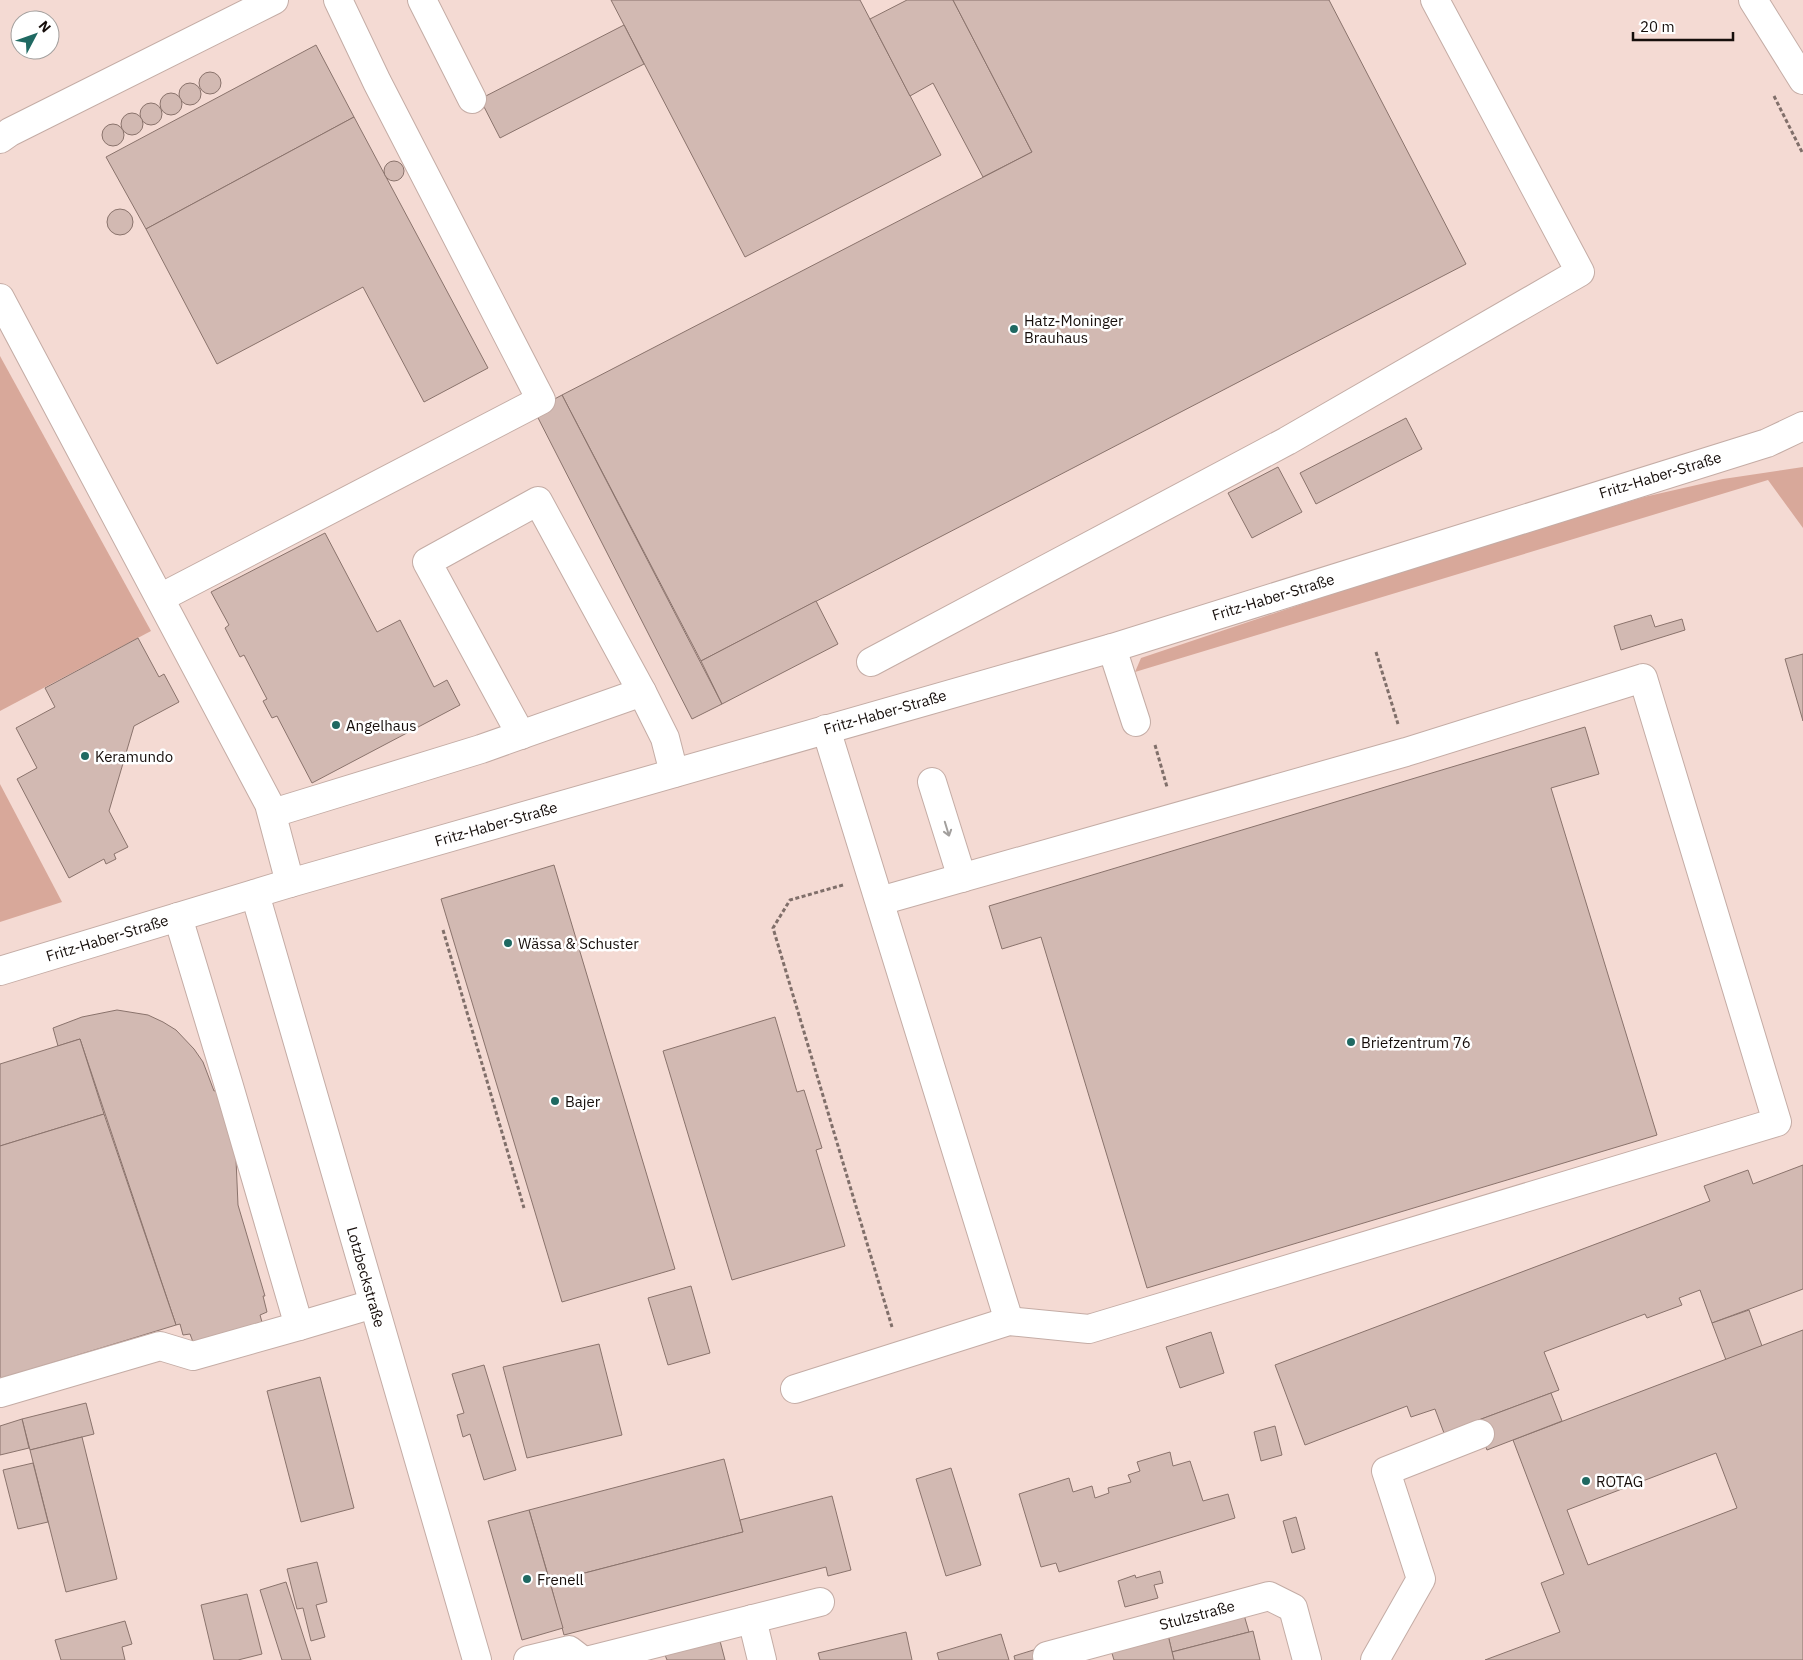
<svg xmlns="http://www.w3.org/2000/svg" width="1803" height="1660" font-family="'IBM Plex Sans',sans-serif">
<rect width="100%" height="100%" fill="#f4dad3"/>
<g fill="#d8a89a">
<polygon points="0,356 151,631 0,711"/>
<polygon points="1803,467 1803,528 1768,480 1135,672 1141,658 1397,572 1644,497 1723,479"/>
<polygon points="0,784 62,902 0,922"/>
</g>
<g fill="#d2b9b2" stroke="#8a736c" fill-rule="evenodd">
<polygon points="611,0 860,0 941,155 745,257"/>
<polygon points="907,0 953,0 1032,152 983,177 933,83 910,96 870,19"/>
<polygon points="953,0 1329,0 1466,264 701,661 562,395 1032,152"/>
<polygon points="624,25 644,64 500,138 480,99"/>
<polygon points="316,45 354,117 146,229 106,157"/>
<circle cx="210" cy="83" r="11"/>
<circle cx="190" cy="94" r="11"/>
<circle cx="171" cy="104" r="11"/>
<circle cx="151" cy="114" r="11"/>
<circle cx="132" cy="124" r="11"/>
<polygon points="354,117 488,368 424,402 363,287 217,364 146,229"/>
<circle cx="113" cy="135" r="11"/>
<circle cx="394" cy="171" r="10"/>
<circle cx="120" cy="222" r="13"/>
<polygon points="562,395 722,704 692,719 534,410"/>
<polygon points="1406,418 1422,449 1316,504 1300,473"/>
<polygon points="1278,467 1302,512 1252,538 1228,493"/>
<polygon points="325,533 377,632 400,620 434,687 447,680 460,705 312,783 277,716 272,718 263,701 267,699 244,655 240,657 225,628 229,625 211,592"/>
<polygon points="816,601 838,644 722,704 701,661"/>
<polygon points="1651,615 1655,627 1682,619 1685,630 1621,650 1614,626"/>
<polygon points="138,638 159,677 164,674 179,702 134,726 109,811 128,847 114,854 116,859 106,864 104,859 69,878 17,779 37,768 16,728 55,707 45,688"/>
<polygon points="1803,654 1803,721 1785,659"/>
<polygon points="1585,727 1599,774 1551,788 1657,1135 1147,1288 1041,937 1002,949 989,906"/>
<polygon points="554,865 675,1269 562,1302 441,899"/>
<polygon points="117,1010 148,1015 163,1022 176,1030 194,1049 203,1062 214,1091 217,1090 234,1114 238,1205 265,1296 263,1296 267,1312 260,1315 262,1322 193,1342 190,1334 183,1335 180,1324 176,1325 80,1039 58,1046 53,1028 82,1017"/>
<polygon points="775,1017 797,1092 804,1090 822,1148 816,1150 845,1246 732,1280 663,1051"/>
<polygon points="80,1039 104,1114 0,1146 0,1064"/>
<polygon points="104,1114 176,1325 0,1379 0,1146"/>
<polygon points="1803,1165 1803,1289 1712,1323 1700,1290 1679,1298 1682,1305 1647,1318 1645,1314 1544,1352 1559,1390 1444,1433 1435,1409 1411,1417 1407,1406 1305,1445 1275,1365 1710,1201 1704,1186 1748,1170 1753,1184"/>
<polygon points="691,1286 710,1353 668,1365 648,1298"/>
<polygon points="1749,1310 1762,1346 1726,1360 1712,1323"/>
<path d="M1803 1330V1660H1485L1560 1632 1541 1583 1564 1574 1513 1440ZM1716 1453 1737 1508 1588 1565 1567 1510Z"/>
<polygon points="1211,1332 1224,1373 1180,1388 1166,1347"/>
<polygon points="599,1344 622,1435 527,1458 503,1367"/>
<polygon points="484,1365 516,1470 484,1480 470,1434 463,1437 457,1415 464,1413 452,1374"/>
<polygon points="320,1377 354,1508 301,1522 267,1391"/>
<polygon points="1551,1393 1562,1421 1487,1450 1476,1421"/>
<polygon points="86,1403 94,1434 30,1450 22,1419"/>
<polygon points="22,1419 29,1448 0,1455 0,1426"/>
<polygon points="1275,1426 1282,1455 1261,1461 1254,1432"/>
<polygon points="82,1437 117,1579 66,1592 30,1450"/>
<polygon points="1170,1452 1173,1466 1190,1461 1203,1501 1228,1494 1235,1518 1059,1572 1056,1563 1041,1567 1019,1494 1069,1478 1073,1492 1092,1486 1095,1498 1109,1493 1108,1488 1131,1482 1128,1475 1140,1471 1137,1462"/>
<polygon points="724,1459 743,1532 550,1582 529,1510"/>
<polygon points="33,1463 48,1522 18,1529 3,1470"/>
<polygon points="951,1468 981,1565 946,1576 916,1479"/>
<polygon points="832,1496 851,1570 828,1576 826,1567 564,1635 550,1582 743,1532 740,1520"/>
<polygon points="529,1510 563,1628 522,1640 488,1521"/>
<polygon points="1296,1517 1305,1549 1292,1553 1283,1521"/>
<polygon points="317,1562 327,1602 316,1605 325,1637 311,1641 303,1608 297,1609 287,1569"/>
<polygon points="1160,1571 1163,1583 1154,1585 1158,1598 1125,1607 1118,1581 1135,1575 1136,1578"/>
<polygon points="286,1582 311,1660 282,1660 260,1590"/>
<polygon points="247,1594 262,1654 238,1660 214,1660 201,1605"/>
<polygon points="1244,1615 1249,1632 1172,1652 1168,1635"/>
<polygon points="125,1621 132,1644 122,1647 125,1660 61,1660 55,1640"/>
<polygon points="1253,1631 1260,1660 1174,1660 1172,1652"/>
<polygon points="906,1632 912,1660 820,1660 818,1653"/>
<polygon points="1001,1634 1009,1660 939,1660 937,1653"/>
<polygon points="1168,1635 1174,1660 1114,1660 1111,1650"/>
<polygon points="720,1641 725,1660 667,1660 665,1655"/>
<polygon points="1040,1648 1043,1660 1015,1660 1014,1656"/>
</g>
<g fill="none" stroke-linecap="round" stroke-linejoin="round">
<g stroke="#c4aca5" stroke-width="30">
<g id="minor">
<polyline points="422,0 472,99"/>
<polyline points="1753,0 1803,80"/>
<polyline points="0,139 10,132 274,0"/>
<polyline points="0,298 269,804 290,883"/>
<polyline points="160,598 541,400 377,82 338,0"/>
<polyline points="1112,648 1136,722"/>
<polyline points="871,662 1287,441 1580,272 1435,0"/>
<polyline points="826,729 1009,1321"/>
<polyline points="521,735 427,562 538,501 642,692"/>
<polyline points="932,782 962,878"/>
<polyline points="273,813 481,749 642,692 665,738 674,773"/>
<polyline points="255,894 477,1660"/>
<polyline points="178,917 229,1086 299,1326 373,1304"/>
<polyline points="0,971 290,883 1112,648 1767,443 1803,426"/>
<polyline points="795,1389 1009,1321 1089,1329 1777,1122 1643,678 1406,752 880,901"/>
<polyline points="0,1393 160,1346 193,1356 299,1326"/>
<polyline points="752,1619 762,1660"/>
<polyline points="1047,1656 1269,1596 1293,1608 1307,1660"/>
<polyline points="528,1660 569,1650 582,1660"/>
<polyline points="590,1660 820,1602"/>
<polyline points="1375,1660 1421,1579 1386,1471 1480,1434"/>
</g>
</g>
<g stroke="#806f6a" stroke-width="3" stroke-dasharray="4 2.5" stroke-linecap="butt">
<polyline points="1774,96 1803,154"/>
<polyline points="1376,652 1398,724"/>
<polyline points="1155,745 1167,787"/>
<polyline points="843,885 790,900 773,928 892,1327"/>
<polyline points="443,930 524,1208"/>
</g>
<use href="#minor" stroke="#fff" stroke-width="28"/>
</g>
<defs><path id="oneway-shaft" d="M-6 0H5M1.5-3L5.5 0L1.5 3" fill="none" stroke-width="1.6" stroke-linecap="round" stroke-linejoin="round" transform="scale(1.25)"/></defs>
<use stroke="#a29f9d" href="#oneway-shaft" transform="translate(947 829) rotate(73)"/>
<g fill="#1f6962" stroke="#fff" stroke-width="2">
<circle cx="1014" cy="329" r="5"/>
<circle cx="336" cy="725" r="5"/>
<circle cx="85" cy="756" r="5"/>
<circle cx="508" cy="943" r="5"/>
<circle cx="1351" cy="1042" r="5"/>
<circle cx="555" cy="1101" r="5"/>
<circle cx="1586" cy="1481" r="5"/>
<circle cx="527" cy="1579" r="5"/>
</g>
<g text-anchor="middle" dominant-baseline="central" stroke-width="5" stroke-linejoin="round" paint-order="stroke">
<g font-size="15" fill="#160e0b" stroke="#fff" text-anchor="start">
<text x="1024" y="320">Hatz-Moninger<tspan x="1024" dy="17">Brauhaus</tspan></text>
<text x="346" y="725">Angelhaus</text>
<text x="95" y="756">Keramundo</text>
<text x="518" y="943">Wässa &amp; Schuster</text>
<text x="1361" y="1042">Briefzentrum 76</text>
<text x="565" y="1101">Bajer</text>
<text x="1596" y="1481">ROTAG</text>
<text x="537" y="1579">Frenell</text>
</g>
<g font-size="15" fill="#160e0b" stroke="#fff">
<text transform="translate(1660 475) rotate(-17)">Fritz-Haber-Straße</text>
<text transform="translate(1273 597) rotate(-17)">Fritz-Haber-Straße</text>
<text transform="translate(885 712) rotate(-16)">Fritz-Haber-Straße</text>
<text transform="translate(496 824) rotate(-16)">Fritz-Haber-Straße</text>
<text transform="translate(107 938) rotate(-17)">Fritz-Haber-Straße</text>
<text transform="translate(366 1277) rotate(74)">Lotzbeckstraße</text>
<text transform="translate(1197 1615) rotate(-15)">Stulzstraße</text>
</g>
</g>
<g transform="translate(35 35) rotate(49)"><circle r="24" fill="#ffffff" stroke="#a29f9d"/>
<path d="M0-4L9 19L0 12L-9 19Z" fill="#1f6962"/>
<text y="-8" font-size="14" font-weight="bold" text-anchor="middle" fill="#160e0b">N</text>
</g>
<path d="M1633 32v8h100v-8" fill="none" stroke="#160e0b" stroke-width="2.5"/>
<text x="1640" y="32" font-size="15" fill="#160e0b" stroke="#ffffff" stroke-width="4" paint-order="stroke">20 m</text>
</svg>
